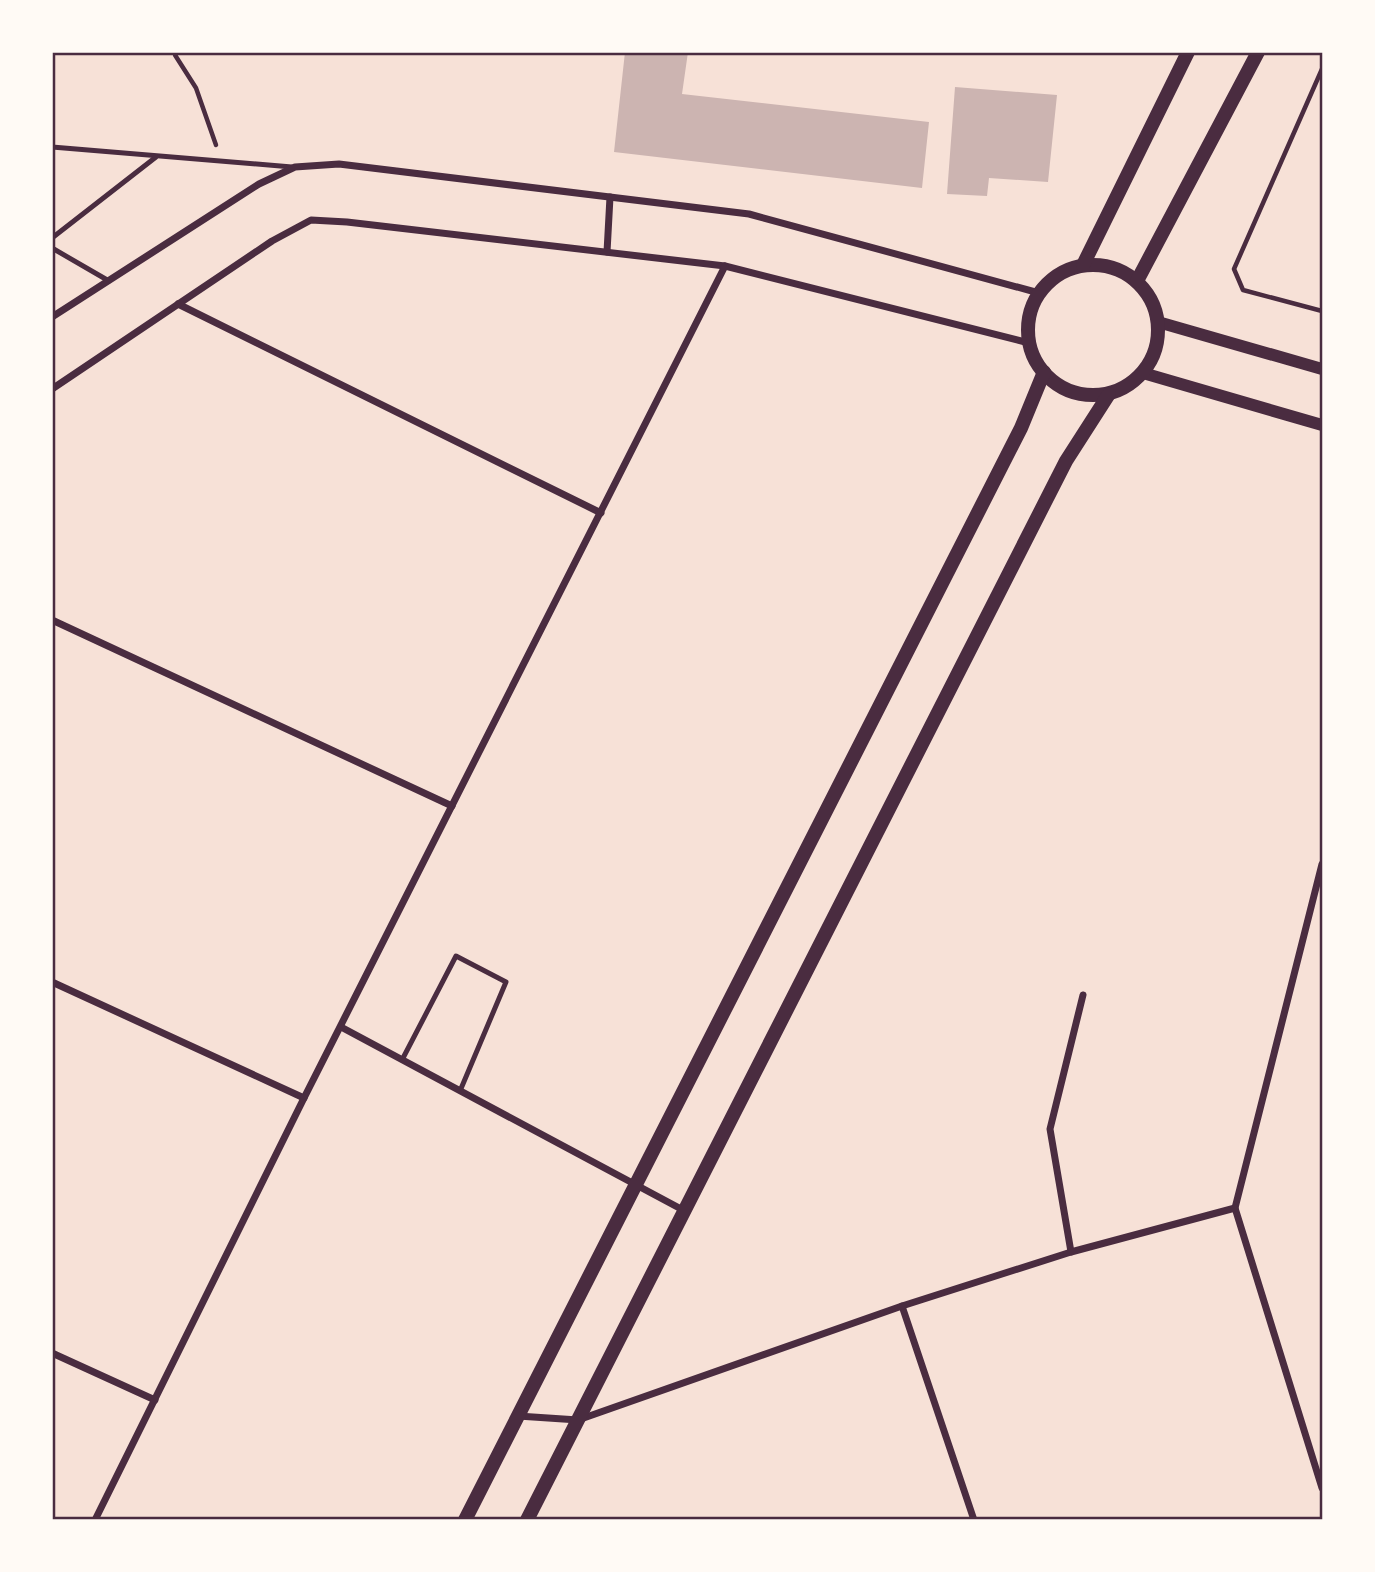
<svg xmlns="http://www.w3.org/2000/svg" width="1375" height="1572" font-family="Arial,sans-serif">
<rect width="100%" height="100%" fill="#f7e1d7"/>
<g fill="#ccb4b1">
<polygon points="625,52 688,52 682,94 929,122 922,188 614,152"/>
<polygon points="955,87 1057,95 1048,182 989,178 987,196 947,194"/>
</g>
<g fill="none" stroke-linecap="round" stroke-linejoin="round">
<g stroke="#4a2c40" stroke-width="4.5">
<polyline points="175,55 196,88 216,145"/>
<polyline points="1322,69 1234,269 1243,290 1322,311"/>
</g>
<g stroke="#4a2c40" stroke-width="5">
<polyline points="52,147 292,167"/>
<polyline points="52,238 156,157"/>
<polyline points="52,248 109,281"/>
<polyline points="402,1060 456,956 506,982 460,1091"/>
</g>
<g stroke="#4a2c40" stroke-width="7">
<polyline points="607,252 610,197"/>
<polyline points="178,304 601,513"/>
<polyline points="52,317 259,184 295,167 339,164 749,214 1039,293"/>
<polyline points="52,389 272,241 311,220 347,222 725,266 1029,343"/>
<polyline points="52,620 452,806"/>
<polyline points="1322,864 1235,1208 1322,1488"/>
<polyline points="52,982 304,1098"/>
<polyline points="341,1027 683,1210"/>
<polyline points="1071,1252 1050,1129 1083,995"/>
<polyline points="902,1306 974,1520"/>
<polyline points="52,1353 155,1400"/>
<polyline points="518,1416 578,1420 902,1306 1071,1252 1235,1208"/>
<polyline points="95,1520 304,1098 725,266"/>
</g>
<g stroke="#4a2c40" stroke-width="12">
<polyline points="1158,322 1322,369"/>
<polyline points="1143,373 1322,425"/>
</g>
<g stroke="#4a2c40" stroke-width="14">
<circle cx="1093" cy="330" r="65"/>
<polyline points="1083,265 1188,52"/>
<polyline points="1137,281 1258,52"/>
<polyline points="465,1520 1021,428 1044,372"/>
<polyline points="527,1520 1066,461 1109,394"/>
</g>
</g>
<rect width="1375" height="1572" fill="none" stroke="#fffaf5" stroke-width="108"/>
<rect x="54" y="54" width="1267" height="1464" fill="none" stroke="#4a2c40" stroke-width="2.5"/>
</svg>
